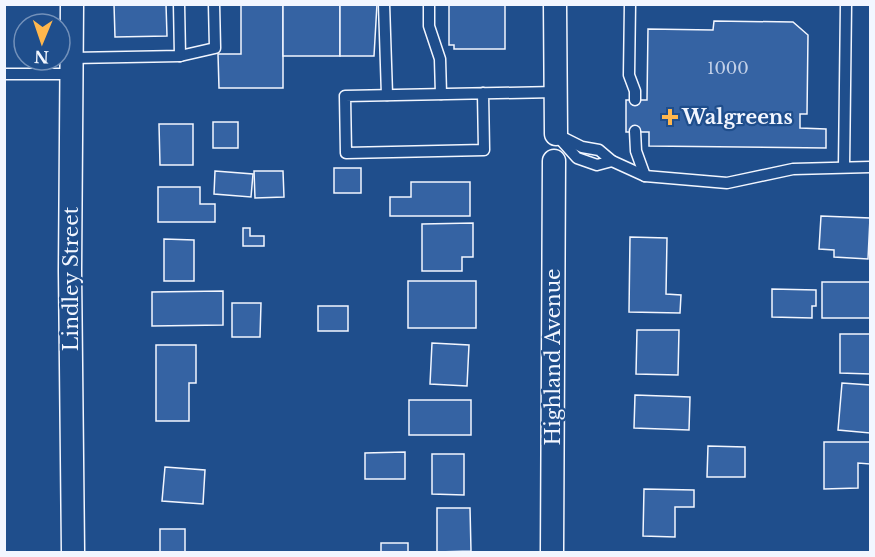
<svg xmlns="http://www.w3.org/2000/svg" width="875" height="557" font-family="'Libre Baskerville',serif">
<rect width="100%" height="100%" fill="#1f4e8c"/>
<g fill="#3563a3" stroke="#f2f6ff" stroke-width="1.5">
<polygon points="114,4 166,4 167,36 115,37"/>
<polygon points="241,4 283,4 283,88 219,88 218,54 241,54"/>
<rect x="283" y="4" width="57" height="52"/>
<polygon points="340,4 377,4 374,56 340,56"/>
<polygon points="449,4 505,4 505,49 454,49 454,45 449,45"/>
<polygon points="714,21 793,22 808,35 807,114 800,114 800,128 826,129 826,148 649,146 649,132 626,132 626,100 647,100 648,29 713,30"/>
<rect x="213" y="122" width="25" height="26"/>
<polygon points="159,124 193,124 193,165 160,165"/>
<rect x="334" y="168" width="27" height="25"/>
<polygon points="215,171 253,174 251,197 214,194"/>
<polygon points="254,171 283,171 284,197 255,198"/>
<polygon points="411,182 470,182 470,216 390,216 390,197 411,197"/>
<polygon points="158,187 200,187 200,204 215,204 215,222 158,222"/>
<polygon points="821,216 870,218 868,259 834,257 834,250 819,249"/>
<polygon points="473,223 473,257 462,257 462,271 422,271 422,224"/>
<polygon points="243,228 250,228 250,236 264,236 264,246 243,246"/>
<polygon points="630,237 667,238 666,294 681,295 680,313 629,312"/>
<polygon points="164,239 194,240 194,281 164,281"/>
<rect x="408" y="281" width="68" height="47"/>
<rect x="822" y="282" width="48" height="36"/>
<polygon points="772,289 816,290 816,306 812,306 812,318 772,317"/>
<polygon points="223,291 223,325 152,326 152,292"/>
<polygon points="232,303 261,303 260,337 232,337"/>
<rect x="318" y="306" width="30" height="25"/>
<polygon points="637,330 679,330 678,375 636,374"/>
<polygon points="840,334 870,334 870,374 840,373"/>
<polygon points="432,343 469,345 467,386 430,384"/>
<polygon points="156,345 196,345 196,383 189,383 189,421 156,421"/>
<polygon points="842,383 870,385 870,433 838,430"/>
<polygon points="635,395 690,397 689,430 634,428"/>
<rect x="409" y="400" width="62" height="35"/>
<polygon points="824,442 870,442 870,464 858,463 858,488 824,489"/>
<polygon points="708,446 745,447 745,477 707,477"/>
<polygon points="405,452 405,479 365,479 365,453"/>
<polygon points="432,454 464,454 464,495 432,494"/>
<polygon points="165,467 205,470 203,504 162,501"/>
<polygon points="644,489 694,490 694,507 675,507 675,537 643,536"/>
<polygon points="437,508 470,508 471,551 437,552"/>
<rect x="160" y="529" width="25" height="23"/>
<rect x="381" y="543" width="27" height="9"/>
</g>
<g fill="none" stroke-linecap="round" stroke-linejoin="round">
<g stroke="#f2f6ff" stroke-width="13">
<g id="lane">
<polyline points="384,4 387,95"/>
<polyline points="429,4 429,26 440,59 441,94"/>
<polyline points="630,4 629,75 635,91 635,100"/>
<polyline points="180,56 215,48 214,4"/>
<polyline points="72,58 180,56 179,4"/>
<polyline points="4,74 72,74"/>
<polyline points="483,93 484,150 346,153 345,96 556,92"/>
<polyline points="635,131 636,151 645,176"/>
<polyline points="556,134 582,147 599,150 612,161 645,176 727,183 793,169 870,167"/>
<polyline points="560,139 577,158 597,165 612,161"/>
<polyline points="844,167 846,4"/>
</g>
</g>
<g stroke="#f2f6ff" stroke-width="25">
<g id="street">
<polyline points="72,4 70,271 73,552"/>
<polyline points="555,4 556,134"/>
<polyline points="552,552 554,161"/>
</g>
</g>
<use href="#lane" stroke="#1f4e8c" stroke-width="10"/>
<use href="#street" stroke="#1f4e8c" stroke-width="22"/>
</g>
<path fill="#ffb74d" stroke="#1f4e8c" stroke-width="2" d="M667 108h6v6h6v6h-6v6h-6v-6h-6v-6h6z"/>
<g text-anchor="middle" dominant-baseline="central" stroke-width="4.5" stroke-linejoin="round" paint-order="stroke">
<g font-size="16" fill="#c3d1e8">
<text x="728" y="68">1000</text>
</g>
<g font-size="20" font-weight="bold" fill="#f2f6ff" stroke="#1f4e8c" text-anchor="start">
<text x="682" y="117">Walgreens</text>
</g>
<g font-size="20" fill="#f2f6ff" stroke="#1f4e8c">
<text transform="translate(71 279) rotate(-90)">Lindley Street</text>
<text transform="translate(553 357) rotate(-90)">Highland Avenue</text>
</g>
</g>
<rect width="875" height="557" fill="none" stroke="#f2f6ff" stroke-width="12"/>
<g transform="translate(42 42) rotate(182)"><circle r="28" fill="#1f4e8c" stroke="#7391ba" stroke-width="1.5"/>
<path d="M0-4.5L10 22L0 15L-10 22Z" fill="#ffb74d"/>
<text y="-9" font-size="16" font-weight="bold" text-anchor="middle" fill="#f2f6ff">N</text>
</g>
</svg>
